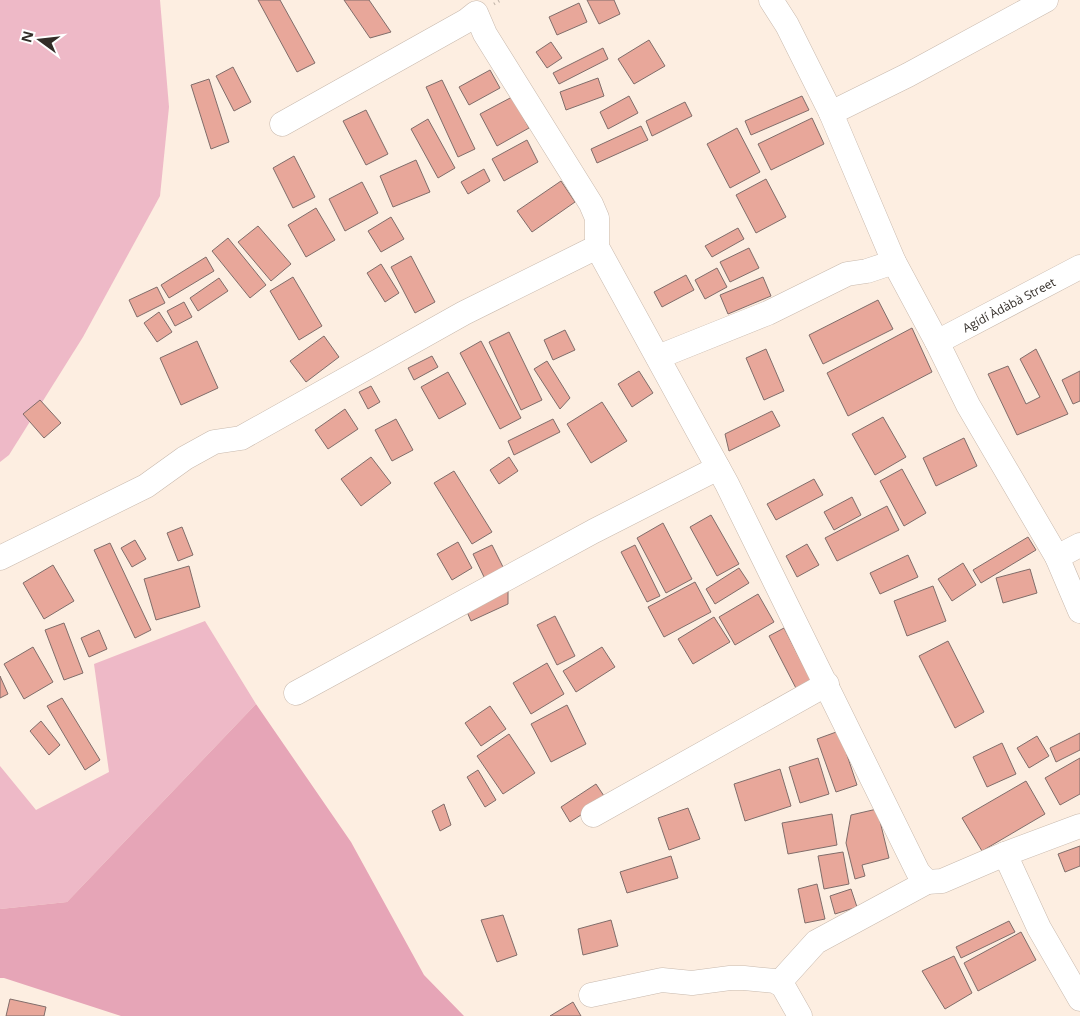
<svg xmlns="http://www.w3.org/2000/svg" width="1080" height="1016" font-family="'Open Sans',sans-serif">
<rect width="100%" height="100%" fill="#fdeee1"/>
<g fill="#eeb9c7">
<polygon points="0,0 160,0 169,107 160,196 83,337 9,455 0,462"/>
<polygon points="205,621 256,704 67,902 0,909 0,766 36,810 109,772 94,664"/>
</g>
<polygon fill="#e6a5b7" points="256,704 351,842 424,975 464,1016 121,1016 4,978 0,978 0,909 67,902"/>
<g fill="#e8a79a" stroke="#806d6a">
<polygon points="258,0 280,0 315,63 297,72"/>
<polygon points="344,0 369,0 391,32 370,38"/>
<polygon points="587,0 614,0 620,14 599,24"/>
<polygon points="579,3 587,22 557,35 549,17"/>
<polygon points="649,40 665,66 634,84 618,59"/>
<polygon points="551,42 562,58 547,68 536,52"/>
<polygon points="603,48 608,59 559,84 553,73"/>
<polygon points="233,67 251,102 234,111 216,76"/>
<polygon points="490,70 500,88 469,105 459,87"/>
<polygon points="598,78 604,96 566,110 560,92"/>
<polygon points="209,79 229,142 211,149 191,85"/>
<polygon points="442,80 475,149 458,157 426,87"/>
<polygon points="629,96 638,113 608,129 600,112"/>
<polygon points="802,96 809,110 751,135 745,121"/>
<polygon points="512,97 529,128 497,146 480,114"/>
<polygon points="685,102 692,116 652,136 646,121"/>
<polygon points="366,110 388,154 366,165 343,121"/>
<polygon points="812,118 824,144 771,170 758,144"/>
<polygon points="428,119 455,168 438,178 411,129"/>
<polygon points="641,126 648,140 597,163 591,149"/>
<polygon points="737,128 760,172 730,188 707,144"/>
<polygon points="527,140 538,162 504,181 492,159"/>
<polygon points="294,156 315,197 293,208 273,168"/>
<polygon points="416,160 430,192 393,207 380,176"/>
<polygon points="484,169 490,181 468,194 461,182"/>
<polygon points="766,179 786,217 756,233 736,195"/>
<polygon points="561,181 575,202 532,232 517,211"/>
<polygon points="362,182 378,213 345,231 329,199"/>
<polygon points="316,208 335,240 306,257 288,225"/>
<polygon points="391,217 404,239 381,252 368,231"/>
<polygon points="258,226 291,264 271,281 238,242"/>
<polygon points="738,228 744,239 712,257 705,246"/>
<polygon points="228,238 266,285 250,298 212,251"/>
<polygon points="749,248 759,268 730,282 720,262"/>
<polygon points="411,256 435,302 415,313 391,267"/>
<polygon points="206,257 214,271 169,298 161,285"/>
<polygon points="381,264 399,293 385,302 367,273"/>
<polygon points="717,268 727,287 705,299 695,280"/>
<polygon points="686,275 694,290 662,307 654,292"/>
<polygon points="293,277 322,326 299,340 270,291"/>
<polygon points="763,277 771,296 728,314 720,295"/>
<polygon points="219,278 228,291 198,311 190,298"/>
<polygon points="157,287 165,303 137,317 129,300"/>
<polygon points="878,300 893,329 823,364 809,335"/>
<polygon points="184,302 192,317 175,326 167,311"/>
<polygon points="159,312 172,332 157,342 144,323"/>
<polygon points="912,328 932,372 848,416 827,373"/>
<polygon points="565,330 575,350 553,360 544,340"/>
<polygon points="509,332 542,400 521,410 489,342"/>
<polygon points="324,336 339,357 306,382 290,361"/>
<polygon points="197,341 218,388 181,405 160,358"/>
<polygon points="481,341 521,418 500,429 460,353"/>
<polygon points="766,349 784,391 764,400 746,358"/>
<polygon points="1036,349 1068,414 1017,435 988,374 1008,366 1026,404 1040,397 1020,359"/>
<polygon points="432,356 438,367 414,380 408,368"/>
<polygon points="547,361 570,398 560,409 534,369"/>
<polygon points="639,371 653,393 632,407 618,384"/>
<polygon points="1080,371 1080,401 1073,404 1062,380"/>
<polygon points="448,372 466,404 439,419 421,387"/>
<polygon points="371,386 380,402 368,409 359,392"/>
<polygon points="40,400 61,423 44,438 23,414"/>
<polygon points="602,402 627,441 591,463 567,424"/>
<polygon points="345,409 358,429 328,449 315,430"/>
<polygon points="772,411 780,426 729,451 725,434"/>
<polygon points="883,417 906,457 875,475 852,434"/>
<polygon points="396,419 413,450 392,461 375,430"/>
<polygon points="553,419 560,432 514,455 508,441"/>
<polygon points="964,438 977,466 936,486 923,458"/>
<polygon points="371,457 391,483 361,506 341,479"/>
<polygon points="509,457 518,471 499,484 490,470"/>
<polygon points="902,469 926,513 904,526 880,481"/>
<polygon points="454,471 492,532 472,544 434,483"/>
<polygon points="814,479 823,495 776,520 767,504"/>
<polygon points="852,497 861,515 834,530 824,512"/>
<polygon points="887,506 899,530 837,561 825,538"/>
<polygon points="711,515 739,564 717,576 690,527"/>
<polygon points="663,523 692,579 666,593 637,538"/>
<polygon points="182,527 193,555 178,561 167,533"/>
<polygon points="1028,537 1036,550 981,583 973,570"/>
<polygon points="135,540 146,559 132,567 121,548"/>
<polygon points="458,542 472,568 452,580 437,554"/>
<polygon points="110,543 151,630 135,638 94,550"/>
<polygon points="807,544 819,565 797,577 786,556"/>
<polygon points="492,545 504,569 485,579 473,554"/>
<polygon points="635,545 660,596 647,602 621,552"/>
<polygon points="908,555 918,577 880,594 870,573"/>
<polygon points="963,563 976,585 952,601 938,579"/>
<polygon points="53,565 74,601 44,619 23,583"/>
<polygon points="189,566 200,607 156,620 144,579"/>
<polygon points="739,568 749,583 715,604 706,589"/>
<polygon points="1030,569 1037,593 1003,603 996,578"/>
<polygon points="695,582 711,612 664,637 648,607"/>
<polygon points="508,584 508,604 471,621 464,605"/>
<polygon points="933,586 946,621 907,636 894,601"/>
<polygon points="758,594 774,622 735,645 719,617"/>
<polygon points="555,616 575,656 557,665 537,625"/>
<polygon points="714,617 730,642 693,664 678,639"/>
<polygon points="64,623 83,673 64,680 45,630"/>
<polygon points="784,628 814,686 799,694 769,636"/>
<polygon points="99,630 107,649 89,657 81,638"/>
<polygon points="948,641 984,712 955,728 919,656"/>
<polygon points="33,647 53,682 24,699 4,664"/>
<polygon points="602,647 615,667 576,692 563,671"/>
<polygon points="547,663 564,694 531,714 513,683"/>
<polygon points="0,676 8,694 0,698"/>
<polygon points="62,698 100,760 85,770 47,706"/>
<polygon points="567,705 586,744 551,762 531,724"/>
<polygon points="490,706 506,729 481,746 465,723"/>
<polygon points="41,721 60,745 49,755 30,731"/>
<polygon points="839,731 857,785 836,792 817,739"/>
<polygon points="1080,733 1080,750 1056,762 1050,748"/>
<polygon points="509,734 535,773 503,794 477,756"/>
<polygon points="1037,736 1049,756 1029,768 1017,748"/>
<polygon points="1002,743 1016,774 987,787 973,757"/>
<polygon points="818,758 829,794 800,803 789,767"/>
<polygon points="1080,758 1080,794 1060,805 1045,778"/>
<polygon points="780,769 791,806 745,821 734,784"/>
<polygon points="478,770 496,800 485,807 467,777"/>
<polygon points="1026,781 1045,814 982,851 962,818"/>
<polygon points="596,784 606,799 570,822 561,807"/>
<polygon points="444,804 451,825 440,831 432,811"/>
<polygon points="688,808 700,839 669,850 658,818"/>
<polygon points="877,809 889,858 862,865 865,876 855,879 846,843 851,815"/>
<polygon points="832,814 837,845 788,854 782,823"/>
<polygon points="1080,846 1080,866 1065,872 1058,854"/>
<polygon points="843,852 849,884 824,889 818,856"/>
<polygon points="671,856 678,878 627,893 620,872"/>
<polygon points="817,884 825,919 805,923 798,889"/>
<polygon points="851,889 857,907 835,914 830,896"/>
<polygon points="503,915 517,955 497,962 481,920"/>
<polygon points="611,920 618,946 583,955 578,929"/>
<polygon points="1009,921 1015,932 961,958 956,947"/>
<polygon points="1021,932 1036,960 978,991 964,963"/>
<polygon points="954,956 972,993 945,1009 922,971"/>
<polygon points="10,999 46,1007 44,1016 6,1016"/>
<polygon points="573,1002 581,1016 550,1016"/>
</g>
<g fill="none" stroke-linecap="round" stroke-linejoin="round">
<g stroke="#c8b9ad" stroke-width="25">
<g id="minor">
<polyline points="771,0 787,25 831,113 894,262 937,342 968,405 1057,557 1080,611"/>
<polyline points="831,113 908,75 1046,0"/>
<polyline points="282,124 466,21 476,13 485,34 591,204 597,218 597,247 727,484 918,872 927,882 942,881 1005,854 1080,826"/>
<path id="s1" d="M937 342 1080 267"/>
<polyline points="658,357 768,313 847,274 867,271 894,262"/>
<polyline points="1057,557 1080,545"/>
<polyline points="0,558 146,486 185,458 214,442 241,438 464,313 597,247"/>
<polyline points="296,693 594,531 718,468"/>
<polyline points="593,815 827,684"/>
<polyline points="1005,854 1039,928 1080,999"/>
<polyline points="779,983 816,942 927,882"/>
<polyline points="591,995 662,980 692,983 730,978 744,978 775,981 783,986 800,1016"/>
</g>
</g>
<polyline stroke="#c0b4a9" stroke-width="3" stroke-dasharray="1 4" stroke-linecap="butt" points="494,4 501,0"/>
<use href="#minor" stroke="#fff" stroke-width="24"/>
</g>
<g text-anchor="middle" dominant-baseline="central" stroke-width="4" stroke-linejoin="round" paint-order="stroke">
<g font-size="12" fill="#332d28" stroke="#fff">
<text stroke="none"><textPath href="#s1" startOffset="81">Agídí Àdàbà Street</textPath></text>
</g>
</g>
<g transform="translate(40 40) rotate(285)" stroke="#ffffff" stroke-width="4" paint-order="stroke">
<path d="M0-4L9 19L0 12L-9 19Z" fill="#332d28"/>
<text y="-8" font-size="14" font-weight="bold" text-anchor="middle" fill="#332d28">N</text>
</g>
</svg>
